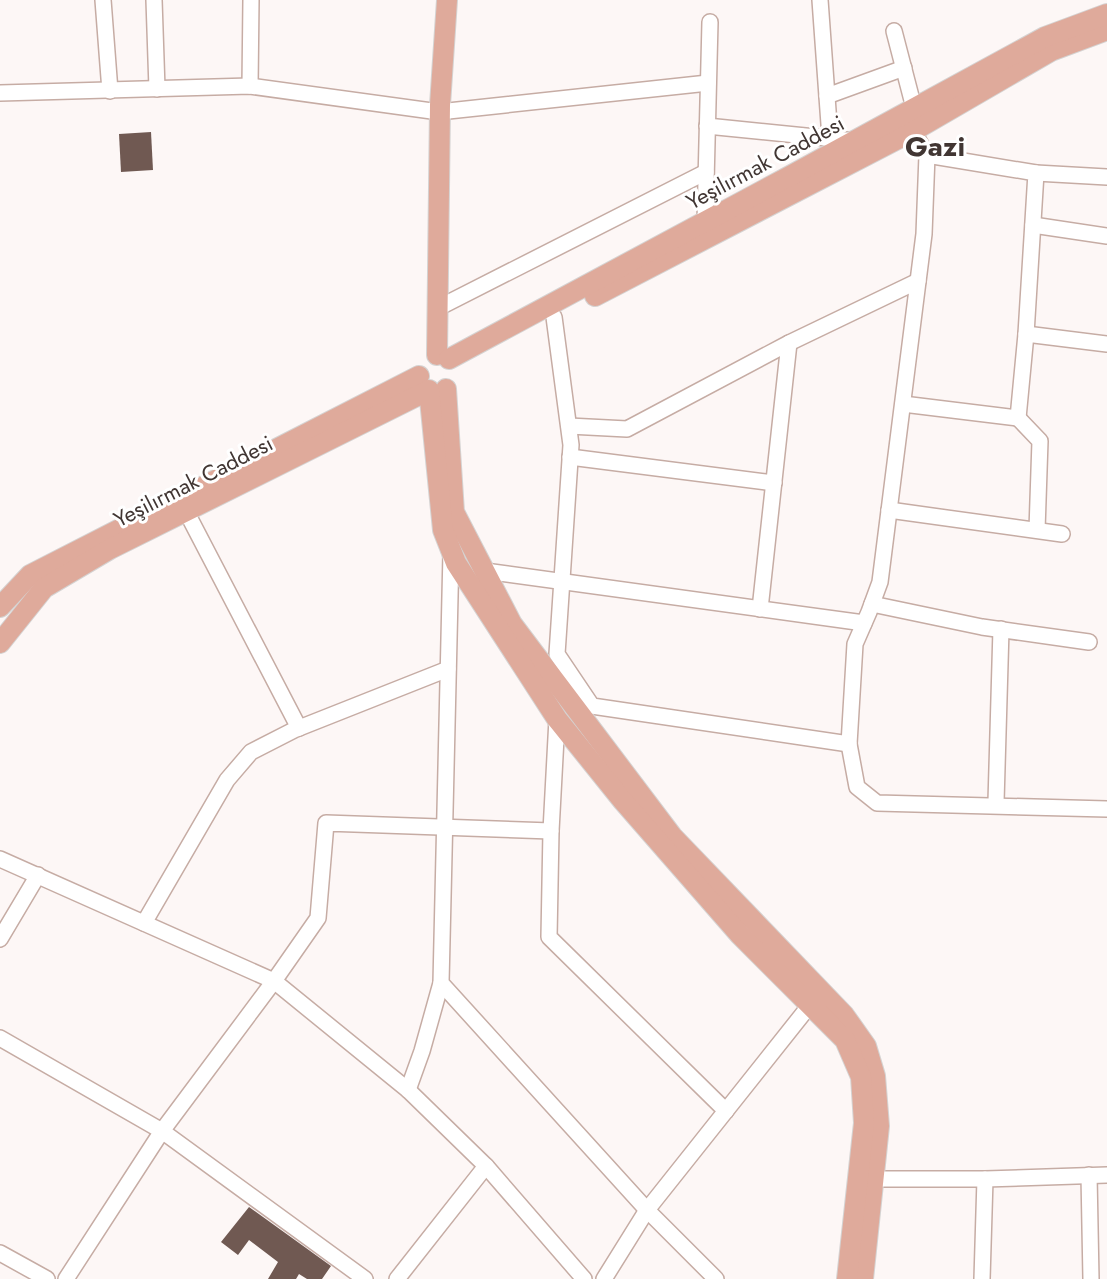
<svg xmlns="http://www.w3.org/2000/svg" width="1107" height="1279" font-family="Jost,sans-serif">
<rect width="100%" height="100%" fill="#fdf7f6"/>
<g fill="#705952">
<polygon points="151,132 153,170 121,172 119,134"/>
<polygon points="249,1207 331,1266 322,1279 307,1279 299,1274 296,1279 268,1279 278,1262 249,1240 238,1255 221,1242"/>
</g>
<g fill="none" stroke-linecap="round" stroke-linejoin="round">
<g stroke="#c6aca4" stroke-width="18">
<g id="minor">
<polyline points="103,0 110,91"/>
<polyline points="154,0 157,89"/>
<polyline points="820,0 830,138"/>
<polyline points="894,31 914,108"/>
<polyline points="250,86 251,0"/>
<polyline points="0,93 250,86 439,112 708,83"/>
<polyline points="827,96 904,68"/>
<polyline points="707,126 855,141"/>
<polyline points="913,131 927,155 924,234 880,582 869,612 855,644 849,744 857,787 877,803 1107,809"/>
<polyline points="1036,173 1107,177"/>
<polyline points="705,222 710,22"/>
<polyline points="1033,225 1107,236"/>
<polyline points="438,308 706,172"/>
<polyline points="554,317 571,445 557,654 592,706 849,744"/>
<polyline points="1026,334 1107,344"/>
<polyline points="903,404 1018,418 1026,334 1036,173 927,155"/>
<polyline points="1018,418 1040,441 1037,530"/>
<polyline points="569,426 627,429 789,343 918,281"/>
<polyline points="570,457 774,483"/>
<polyline points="889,510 1062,534"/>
<polyline points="186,511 299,728"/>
<polyline points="451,553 441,983 647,1210 716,1279"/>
<polyline points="485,571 864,623"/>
<polyline points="872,604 982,627 1089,642"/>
<polyline points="760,609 789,343"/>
<polyline points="557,719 551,831 549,937 726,1111"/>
<polyline points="996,802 1001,629"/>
<polyline points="0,859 274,981 408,1090 486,1166 584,1279"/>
<polyline points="144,923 227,780 251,752 294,730 448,669"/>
<polyline points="0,939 38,875"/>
<polyline points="0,1038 162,1131 365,1279"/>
<polyline points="408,1090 422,1051 441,983"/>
<polyline points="1089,1175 1091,1279"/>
<polyline points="873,1179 985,1179 1107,1175"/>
<polyline points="0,1253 47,1279"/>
<polyline points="66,1279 162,1131 274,981 318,918 326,823 551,831"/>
<polyline points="397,1279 486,1166"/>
<polyline points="604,1279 647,1210 810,1005"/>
<polyline points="982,1279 985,1179"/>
</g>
</g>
<g stroke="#d5d3d2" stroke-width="22">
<g id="major">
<polyline points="595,296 913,131 1051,51 1107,30"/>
<polyline points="437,355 440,105 447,0"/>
<polyline points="449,359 788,177 1045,37 1107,14"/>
<polyline points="446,389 454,512 512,624 672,836 844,1015 866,1046 875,1076 879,1126 863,1279"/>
<polyline points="0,607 30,575 419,376"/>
<polyline points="0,643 44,588 110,549 429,390 443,530 456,563 557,719 623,801 740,935 845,1040 861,1077 864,1123 847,1279"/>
</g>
</g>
<use href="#minor" stroke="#fff" stroke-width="15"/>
<use href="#major" stroke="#dfaa9b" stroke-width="20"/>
</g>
<g text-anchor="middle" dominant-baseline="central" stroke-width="6" stroke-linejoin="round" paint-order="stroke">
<g font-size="22" fill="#413633" stroke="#fff">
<text transform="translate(765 162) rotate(-28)">Yeşilırmak Caddesi</text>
<text transform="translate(193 481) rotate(-27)">Yeşilırmak Caddesi</text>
</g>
<g font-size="28" font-weight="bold" fill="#413633" stroke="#fff">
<text x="935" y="146">Gazi</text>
</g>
</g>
</svg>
